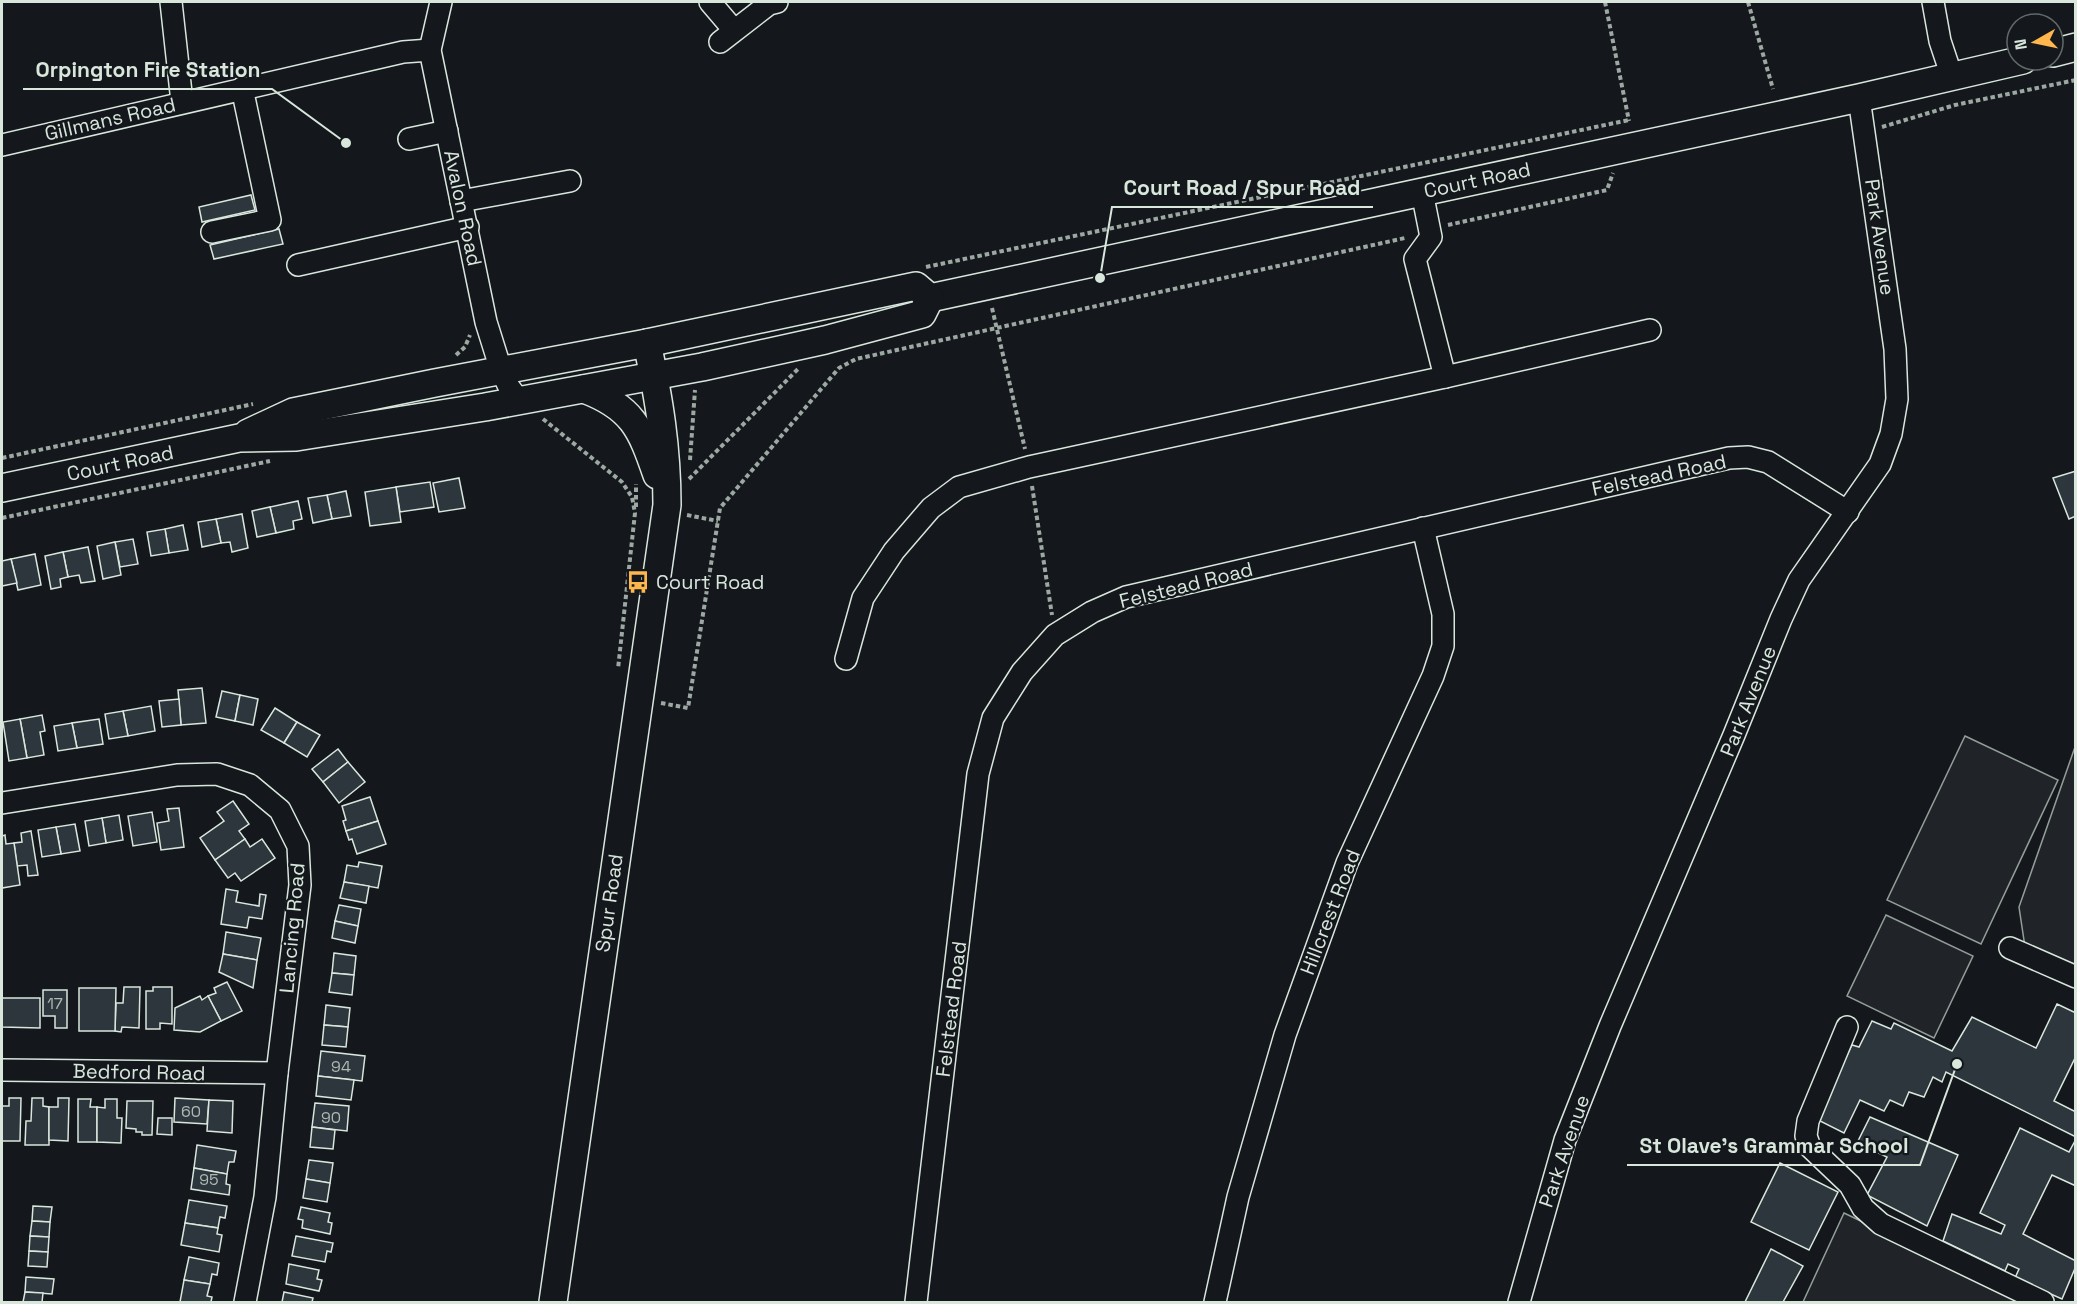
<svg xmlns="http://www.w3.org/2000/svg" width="2077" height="1304" font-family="'Space Grotesk',sans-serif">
<rect width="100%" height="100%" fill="#14181c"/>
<g fill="#202428" stroke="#939e99" stroke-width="1.5">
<polygon points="1965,736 2058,780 1981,944 1887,900"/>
<polygon points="2075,747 2075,969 2025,947 2019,907"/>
<polygon points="1886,915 1973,956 1934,1038 1847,996"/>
<polygon points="1844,1213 2030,1302 1803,1302"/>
</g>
<g fill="#2c363c" stroke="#d8e6dc" stroke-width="1.5">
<polygon points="251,195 255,210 202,222 199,207"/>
<polygon points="279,229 283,244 214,259 210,245"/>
<polygon points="2076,471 2076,516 2069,519 2053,478"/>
<polygon points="459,478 465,508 439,512 433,483"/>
<polygon points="430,482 434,507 400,512 396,487"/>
<polygon points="396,487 401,522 370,526 365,492"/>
<polygon points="346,491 351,516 332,519 327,495"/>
<polygon points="327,495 332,519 313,523 308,498"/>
<polygon points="298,501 302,519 293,521 294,529 276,533 270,507"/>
<polygon points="270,507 276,533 257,537 252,511"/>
<polygon points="242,514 248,548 232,552 230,542 221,543 216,519"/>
<polygon points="216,519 221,543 202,547 198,522"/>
<polygon points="183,525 188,550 169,553 165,529"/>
<polygon points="165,529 169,553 151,556 147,532"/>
<polygon points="133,539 138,564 120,567 115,542"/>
<polygon points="115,542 121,575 103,579 97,546"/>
<polygon points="88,547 95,581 81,583 79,575 68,577 63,552"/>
<polygon points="63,552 68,577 60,579 61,587 51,589 45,556"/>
<polygon points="35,554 41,585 18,590 11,559"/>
<polygon points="11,559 17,583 2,586 2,561"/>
<polygon points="202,688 206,723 181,725 178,690"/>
<polygon points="222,691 240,695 235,721 216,717"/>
<polygon points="240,695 258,699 253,725 235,721"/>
<polygon points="179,699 181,725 162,727 159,701"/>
<polygon points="151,706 155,731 128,736 123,711"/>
<polygon points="275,708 297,722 284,743 261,730"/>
<polygon points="123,711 128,736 109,739 105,714"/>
<polygon points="42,715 45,731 40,732 44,755 27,758 20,719"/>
<polygon points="20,719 27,758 9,761 3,722"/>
<polygon points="99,719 103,744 77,748 72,723"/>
<polygon points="297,722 320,735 307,757 284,743"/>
<polygon points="72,723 77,748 58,751 54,726"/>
<polygon points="338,749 348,762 323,782 312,769"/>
<polygon points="348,762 365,782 339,803 323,782"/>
<polygon points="370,797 378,821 346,831 343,821 346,820 342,806"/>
<polygon points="233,801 249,824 239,831 245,839 215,860 200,838 224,821 217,812"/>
<polygon points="179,808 184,847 161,850 157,823 169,821 167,809"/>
<polygon points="152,812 157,842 133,846 128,816"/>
<polygon points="119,815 123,840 106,843 102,818"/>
<polygon points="102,818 106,843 89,846 85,821"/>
<polygon points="378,821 386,844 357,854 352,839 349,840 346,831"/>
<polygon points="75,824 80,851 61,854 56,827"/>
<polygon points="56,827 61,854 42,857 38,830"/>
<polygon points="31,831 38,875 28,876 27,865 17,866 14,843 22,842 21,833"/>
<polygon points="5,835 6,844 14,843 20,885 2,888 2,836"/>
<polygon points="245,839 250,847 262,839 275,858 241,881 235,873 228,878 215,860"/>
<polygon points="359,862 382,866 378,888 344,882 347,865 358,867"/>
<polygon points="344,882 369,886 366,903 340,898"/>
<polygon points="226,889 238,891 236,902 259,906 260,894 266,895 262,919 249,917 247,928 221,924"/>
<polygon points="339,905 361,909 358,926 335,921"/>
<polygon points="335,921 358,926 355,943 332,938"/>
<polygon points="226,932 261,938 257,960 223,954"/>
<polygon points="334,953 356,956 354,975 332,973"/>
<polygon points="223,954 257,960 253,988 219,972"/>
<polygon points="332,973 354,975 352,995 329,992"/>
<polygon points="227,982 242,1011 221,1021 208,996 216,993 214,988"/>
<polygon points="124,987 140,987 139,1028 122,1027 121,1032 115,1031 116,1003 123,1003"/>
<polygon points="153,987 172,987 172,1024 160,1023 160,1029 146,1029 146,991 153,991"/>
<polygon points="79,988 116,988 115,1031 79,1031"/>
<polygon points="43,990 67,990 67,1028 55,1028 55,1016 43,1016"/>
<polygon points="200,996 202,1000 208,996 221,1021 200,1032 174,1030 175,1008"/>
<polygon points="2,998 40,998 40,1028 2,1027"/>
<polygon points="2057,1004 2076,1013 2076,1056 2054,1101 2076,1112 2076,1137 1946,1072 1942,1082 1933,1077 1924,1097 1909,1092 1903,1106 1890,1100 1884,1111 1860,1100 1844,1133 1816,1119 1852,1045 1859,1047 1872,1021 1891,1029 1894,1023 1952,1051 1972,1017 2036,1048"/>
<polygon points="326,1005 350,1008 348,1027 324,1025"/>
<polygon points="324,1025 348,1027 346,1047 322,1045"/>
<polygon points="321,1051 365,1056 362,1081 318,1076"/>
<polygon points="318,1076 354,1080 351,1100 316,1096"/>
<polygon points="9,1098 21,1098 20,1141 2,1141 2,1106 9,1106"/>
<polygon points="32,1098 43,1098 43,1106 49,1107 49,1145 25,1145 26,1121 31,1121"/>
<polygon points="58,1098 69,1098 68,1141 49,1140 49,1107 58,1107"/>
<polygon points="175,1098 209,1100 207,1124 174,1122"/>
<polygon points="78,1099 91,1099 90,1107 97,1107 97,1142 78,1142"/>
<polygon points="105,1099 117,1099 117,1118 122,1118 121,1143 97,1142 97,1107 105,1108"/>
<polygon points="209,1100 233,1101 232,1133 207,1131"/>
<polygon points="127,1101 153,1101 152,1135 142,1135 142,1132 136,1132 136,1129 126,1128"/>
<polygon points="315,1103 349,1106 347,1131 312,1127"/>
<polygon points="1870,1117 1958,1155 1927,1226 1867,1195 1887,1157 1857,1143"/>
<polygon points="158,1118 172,1118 172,1135 157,1134"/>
<polygon points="312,1127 335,1130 333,1149 310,1147"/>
<polygon points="2020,1128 2069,1152 2076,1139 2076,1186 2052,1175 2023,1234 2076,1261 2076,1266 2062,1299 2015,1278 2019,1269 2008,1264 2005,1271 1943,1241 1952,1214 2001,1234 2005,1225 1980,1213"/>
<polygon points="197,1145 236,1151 234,1162 229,1162 227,1174 194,1168"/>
<polygon points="309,1160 333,1163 330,1183 306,1179"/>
<polygon points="1780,1163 1838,1192 1809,1250 1751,1222"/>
<polygon points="194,1168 227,1174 226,1184 230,1185 229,1195 191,1189"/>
<polygon points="306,1179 330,1183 327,1202 303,1198"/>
<polygon points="189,1200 227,1206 225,1218 220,1217 218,1228 185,1223"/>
<polygon points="33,1206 52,1207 50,1222 32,1221"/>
<polygon points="301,1207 330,1213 328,1222 332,1223 330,1234 302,1228 303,1220 298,1219"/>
<polygon points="32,1221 50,1222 49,1237 30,1236"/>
<polygon points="185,1223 218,1228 217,1234 222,1235 219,1252 181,1245"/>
<polygon points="30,1236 49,1237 48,1252 29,1251"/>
<polygon points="296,1236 333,1243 331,1252 327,1251 325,1262 292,1256"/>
<polygon points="1771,1249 1803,1266 1783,1302 1745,1302"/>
<polygon points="29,1251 48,1252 47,1267 28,1266"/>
<polygon points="189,1257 219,1263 217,1275 212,1274 210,1284 184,1280"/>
<polygon points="289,1264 319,1270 317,1279 322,1280 319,1291 286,1284"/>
<polygon points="26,1277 54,1279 52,1294 25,1292"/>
<polygon points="184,1280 210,1284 207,1296 212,1297 211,1302 180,1302"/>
<polygon points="25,1292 43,1293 42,1302 23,1302"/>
<polygon points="284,1292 313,1298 312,1302 282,1302"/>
</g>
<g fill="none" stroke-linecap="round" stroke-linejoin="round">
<g stroke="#d8e6dc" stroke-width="24">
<g id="minor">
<polyline points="171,2 182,102"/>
<polyline points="441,2 430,50 486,322 501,370 509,387 517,398 528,399"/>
<polyline points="710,2 733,29"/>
<polyline points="1933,2 1940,41 1952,77"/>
<polyline points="720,42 769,4 777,2"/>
<polyline points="409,139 447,131"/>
<polyline points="2,145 403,52 430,50"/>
<polyline points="461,201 570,181"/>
<polyline points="212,232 270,220 242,88"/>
<polyline points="298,265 468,227"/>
<polyline points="1445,377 1650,330"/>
<polyline points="846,659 863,598 894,551 931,508 959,487 1029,467 1445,377 1415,259 1431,237 1422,192"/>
<polyline points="2,803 177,775 217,774 250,785 280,810 298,846 300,885 277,1073 265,1197 245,1302"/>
<polyline points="2010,948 2076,977"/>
<polyline points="1847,1027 1808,1121 1806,1136 1810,1147 1850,1185 1863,1208 1881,1224 2043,1302"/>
<polyline points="2,1070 277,1073"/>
<polyline points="916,1302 978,774 993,718 1022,672 1055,635 1092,612 1126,597 1729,458 1748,457 1768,462 1848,512"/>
<polyline points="1215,1302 1238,1197 1285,1035 1347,863 1433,676 1443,646 1443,614 1423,528"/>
<polyline points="1519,1302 1565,1140 1610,1026 1734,735 1781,619 1799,580 1880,464 1891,434 1897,399 1895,349 1859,98"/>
</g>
</g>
<g stroke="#d8e6dc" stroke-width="30">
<g id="major">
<polyline points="2053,53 2076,47"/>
<polyline points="930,298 1859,98 2023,60"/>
<path d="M584 389C632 407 641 428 657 475"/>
<polyline points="248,433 293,412 435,383 647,343 916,286 930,298"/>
<polyline points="2,488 239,438 296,437 485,407 702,367 825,340 922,314 930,298"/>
<path d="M553 1302 667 505C667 447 659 399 647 343"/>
</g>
</g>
<g stroke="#9da8a2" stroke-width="4" stroke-dasharray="4.5 3" stroke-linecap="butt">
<polyline points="1605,2 1629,121"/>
<polyline points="1748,2 1773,89"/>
<polyline points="1882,127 1955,105 2076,80"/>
<polyline points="1448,225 1607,190 1613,173"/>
<polyline points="926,267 1629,120"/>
<polyline points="992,308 1025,449"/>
<polyline points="456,355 465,347 470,335"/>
<polyline points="543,419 622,482 632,497 635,513 618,669"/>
<polyline points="2,458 253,404"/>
<polyline points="690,460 695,390"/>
<polyline points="689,479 798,369"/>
<polyline points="1032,486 1052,615"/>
<polyline points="636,507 636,484"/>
<polyline points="687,515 718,521"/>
<polyline points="2,518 270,461"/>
<polyline points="661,703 688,708 720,508 839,368 856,359 1405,238"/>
</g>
<use href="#minor" stroke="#14181c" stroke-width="21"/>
<use href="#major" stroke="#14181c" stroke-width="27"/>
</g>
<defs>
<g id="bus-bare" transform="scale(1.8)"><path d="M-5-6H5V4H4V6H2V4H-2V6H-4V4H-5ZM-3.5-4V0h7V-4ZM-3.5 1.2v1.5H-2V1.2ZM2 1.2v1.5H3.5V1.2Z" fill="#ffb74d" stroke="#14181c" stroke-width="2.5" paint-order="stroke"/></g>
</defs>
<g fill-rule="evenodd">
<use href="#bus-bare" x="638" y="582"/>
</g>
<g text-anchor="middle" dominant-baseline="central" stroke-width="4.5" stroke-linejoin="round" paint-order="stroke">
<g font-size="16" fill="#adbab4">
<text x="55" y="1003">17</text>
<text x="341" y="1066">94</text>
<text x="191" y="1111">60</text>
<text x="331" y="1117">90</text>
<text x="209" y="1179">95</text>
</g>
<g font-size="20" fill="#d8e6dc" stroke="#14181c">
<text transform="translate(110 119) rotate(-13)">Gillmans Road</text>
<text transform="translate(1477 180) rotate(-12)">Court Road</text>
<text transform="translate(463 208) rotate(78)">Avalon Road</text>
<text transform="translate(1880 237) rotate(82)">Park Avenue</text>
<text transform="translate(120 463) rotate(-12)">Court Road</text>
<text transform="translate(1659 475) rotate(-12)">Felstead Road</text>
<text transform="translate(1186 585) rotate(-14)">Felstead Road</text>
<text transform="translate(1748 701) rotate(-68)">Park Avenue</text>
<text transform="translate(609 903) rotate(-82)">Spur Road</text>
<text transform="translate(1330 912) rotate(-69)">Hillcrest Road</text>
<text transform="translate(292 928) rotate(-85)">Lancing Road</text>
<text transform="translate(951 1009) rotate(-83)">Felstead Road</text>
<text transform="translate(139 1072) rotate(1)">Bedford Road</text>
<text transform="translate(1564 1151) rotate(-71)">Park Avenue</text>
</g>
<g font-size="20" fill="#d8e6dc" stroke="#14181c" text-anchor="start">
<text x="656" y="582">Court Road</text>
</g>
</g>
<path fill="none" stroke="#d8e6dc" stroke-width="2" d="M346 143L272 89H23M1100 278L1112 207H1373M1957 1064L1920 1165H1627"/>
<g fill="#d8e6dc" stroke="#14181c" stroke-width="2">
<circle cx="346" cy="143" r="6"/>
<circle cx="1100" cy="278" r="6"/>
<circle cx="1957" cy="1064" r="6"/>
</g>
<g font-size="21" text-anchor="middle" font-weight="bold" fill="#d8e6dc" stroke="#14181c" stroke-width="4.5" stroke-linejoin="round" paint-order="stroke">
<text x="148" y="77">Orpington Fire Station</text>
<text x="1242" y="195">Court Road / Spur Road</text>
<text x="1774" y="1153">St Olave's Grammar School</text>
</g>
<rect width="2077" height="1304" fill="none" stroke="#d8e6dc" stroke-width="6"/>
<g transform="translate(2035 42) rotate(261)"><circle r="28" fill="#14181c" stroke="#626a69" stroke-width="1.5"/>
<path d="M0-4.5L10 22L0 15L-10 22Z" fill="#ffb74d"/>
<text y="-9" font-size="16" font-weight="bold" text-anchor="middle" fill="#d8e6dc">N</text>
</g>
</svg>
